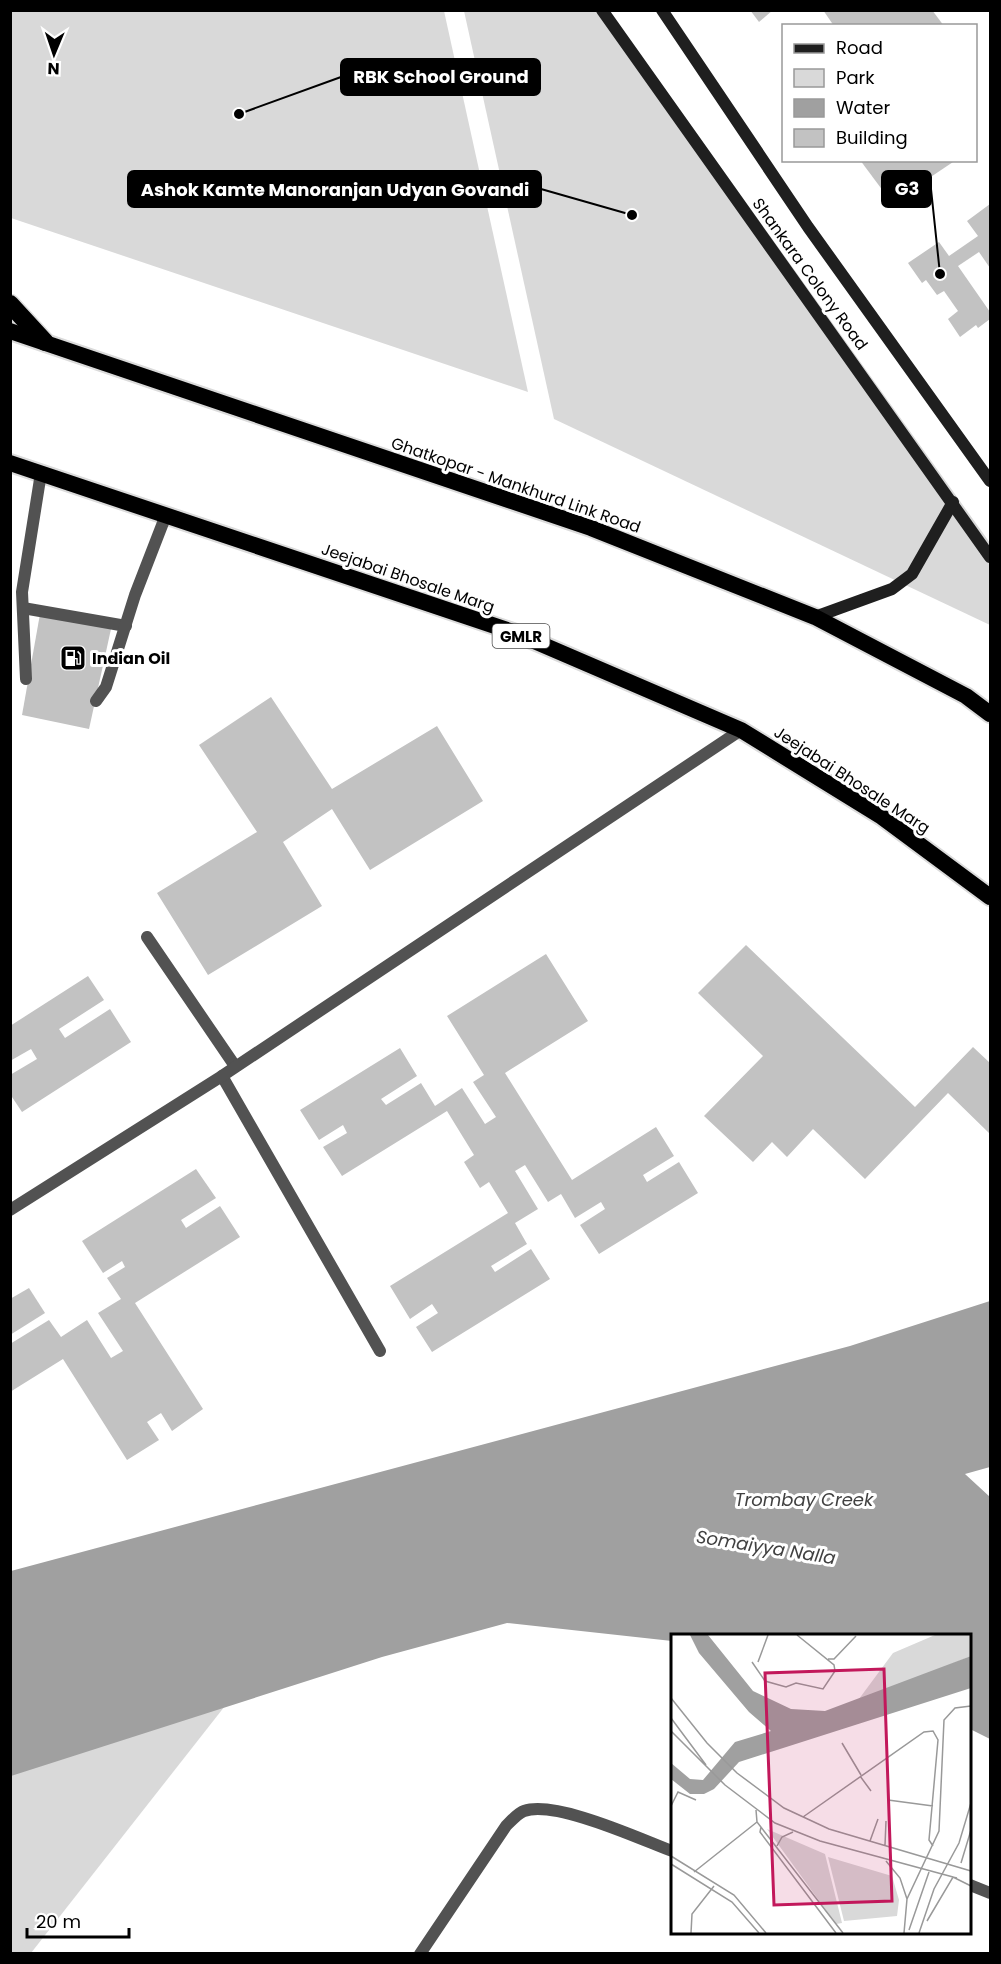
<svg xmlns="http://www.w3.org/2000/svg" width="1001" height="1964" font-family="Poppins,sans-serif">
<rect width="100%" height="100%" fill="#fff"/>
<g fill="#d9d9d9">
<polygon points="11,10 444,11 528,392 11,218"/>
<polygon points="464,11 609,11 990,543 990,625 554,419"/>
<polygon points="243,1683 31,1953 11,1954 11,1774"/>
</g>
<polygon fill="#a0a0a0" points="990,1301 990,1467 965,1474 990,1497 990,1739 970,1729 970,1636 672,1636 672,1641 507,1623 382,1657 11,1776 11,1571 850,1346"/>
<g fill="#c2c2c2">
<polygon points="750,10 773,10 759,22"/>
<polygon points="823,10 932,10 944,26 834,26"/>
<polygon points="860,160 956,160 892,203"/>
<polygon points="990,204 990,268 979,252 958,266 990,312 990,319 978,328 976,325 960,337 948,319 958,311 944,291 937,295 926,280 922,283 908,263 939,242 949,256 978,236 967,221"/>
<polygon points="40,614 111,629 89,729 22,715"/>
<polygon points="271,697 332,789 437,726 483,801 370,870 332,809 283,842 322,906 208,975 157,893 257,832 199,745"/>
<polygon points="746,945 915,1107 973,1047 990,1063 990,1134 948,1093 865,1179 813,1129 787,1157 772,1142 753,1162 704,1116 763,1056 698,993"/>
<polygon points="546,954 588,1021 505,1073 572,1180 656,1127 674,1156 643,1175 647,1182 679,1162 698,1193 599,1254 580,1225 605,1209 601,1202 575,1218 561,1194 548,1202 525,1165 515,1171 538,1209 515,1223 527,1244 491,1266 495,1272 531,1249 550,1279 432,1352 416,1327 438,1313 432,1304 410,1319 390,1286 508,1213 489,1182 480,1188 464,1162 474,1155 447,1111 342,1176 323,1147 347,1133 343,1125 319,1140 300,1110 400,1048 417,1076 381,1099 386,1105 421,1083 435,1106 462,1088 485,1124 496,1117 473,1082 484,1075 447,1016"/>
<polygon points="88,976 104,1000 59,1029 65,1038 110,1009 131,1042 22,1112 10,1094 10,1075 37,1059 31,1049 10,1061 10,1026"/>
<polygon points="196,1169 216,1198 181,1220 186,1228 220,1206 240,1237 135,1303 203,1409 172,1431 161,1413 147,1422 159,1440 127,1460 63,1359 10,1392 10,1344 49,1320 61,1337 87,1320 111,1358 123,1351 98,1313 121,1299 107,1278 125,1267 122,1261 103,1273 82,1241"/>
<polygon points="29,1288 45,1313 10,1335 10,1299"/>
</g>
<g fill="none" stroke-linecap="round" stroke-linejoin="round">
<g stroke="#dbdbdb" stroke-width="20">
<g id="trunk">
<polyline points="10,331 591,528 815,617 966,696 990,714"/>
<polyline points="10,463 513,632 741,730 882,817 990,897"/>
</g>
</g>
<g stroke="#dbdbdb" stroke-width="21">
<polyline id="motorway" points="10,304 45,342"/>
</g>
<g stroke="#525252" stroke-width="12">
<polyline points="23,608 126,626"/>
<polyline points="26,679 22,592 41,473"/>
<polyline points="96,701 106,687 135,595 166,515"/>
<polyline points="147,937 235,1066"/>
<polyline points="222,1076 380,1351"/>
<polyline points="970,1885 990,1893"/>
<path d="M420 1954 506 1826C511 1821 518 1813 524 1811 556 1800 640 1839 672 1851"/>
</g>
<polyline stroke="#525252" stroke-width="12" points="10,1210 222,1076 741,730"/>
<g stroke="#1f1f1f" stroke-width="12">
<polyline points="602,10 990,557"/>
<polyline points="662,10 808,227 990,481"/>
<polyline points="815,617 892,589 912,574 953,502"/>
</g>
<use href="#trunk" stroke="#000" stroke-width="16"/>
<use href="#motorway" stroke="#000" stroke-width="18"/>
</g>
<defs>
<g id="fuel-square" transform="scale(1.35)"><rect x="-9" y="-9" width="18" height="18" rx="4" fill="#000" stroke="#fff"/><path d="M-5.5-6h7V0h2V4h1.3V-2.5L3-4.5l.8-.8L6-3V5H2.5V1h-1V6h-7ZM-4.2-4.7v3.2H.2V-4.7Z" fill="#fff"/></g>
</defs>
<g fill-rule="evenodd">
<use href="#fuel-square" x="73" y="658"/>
</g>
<g text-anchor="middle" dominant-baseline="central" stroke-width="6" stroke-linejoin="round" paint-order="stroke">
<rect fill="#fff" stroke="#4c4c4c" stroke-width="1.5" x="492.5" y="624" width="57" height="24" rx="4.5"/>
<g font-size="15" font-weight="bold" fill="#000">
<text x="521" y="636">GMLR</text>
</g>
<g font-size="16" fill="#000" stroke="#fff">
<text transform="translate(810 274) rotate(54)">Shankara Colony Road</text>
<text transform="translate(516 485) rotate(19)">Ghatkopar - Mankhurd Link Road</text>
<text transform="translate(408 578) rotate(19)">Jeejabai Bhosale Marg</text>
<text transform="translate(852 780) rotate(33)">Jeejabai Bhosale Marg</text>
</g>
<g font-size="16" font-weight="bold" fill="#000" stroke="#fff" text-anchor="start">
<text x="92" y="658">Indian Oil</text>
</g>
<g font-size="18" font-style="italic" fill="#414141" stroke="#fff">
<text x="804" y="1499">Trombay Creek</text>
<text transform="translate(766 1547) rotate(9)">Somaiyya Nalla</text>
</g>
</g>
<g transform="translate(671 1634)">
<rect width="300" height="300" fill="#fff"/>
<path d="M264 1H300V22L185 69 222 19ZM96 195 154 220 171 289 165 290ZM157 223 221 242 228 266 226 282 173 287Z" fill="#d9d9d9"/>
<path d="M19 1H37L82 57 120 75 154 77 300 22V54L68 128 43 155 33 160H19L0 145V129L19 145 32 146 64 108 100 97 78 78 28 19Z" fill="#a0a0a0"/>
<path fill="none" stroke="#999" stroke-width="1.5" d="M157 25H163L185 2M81 28 94 47 115 53 125 49 152 55 164 37 163 31 126 1M87 28 97 1M0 64 36 109 66 139 113 174 158 195 300 237M0 84 35 131M0 97 54 151 104 189 149 207 282 243 300 252M171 109 190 141M189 142 200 157M217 166 262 172M0 172 7 158 25 166M85 176 86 188 172 299M132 183 253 98 262 97 267 106 258 206 262 212M90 193 89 198 165 299M199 207 207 185M214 211 215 187M106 212 111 203 122 198M0 222 63 261 95 299M215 227 229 244 236 265M290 229 300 196M0 230 61 268 88 299M23 238 86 188M256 287 282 243 286 244M238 296 258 238M20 299 21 280 43 252M233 299 236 265 268 197 273 86 284 74 300 72M248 299 263 255 288 209 300 169"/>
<path fill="#c2185b" fill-opacity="0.15" stroke="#c2185b" stroke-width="3" d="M213 35 221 267 103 271 94 39Z"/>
<rect width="300" height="300" fill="none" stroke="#000" stroke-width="3"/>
</g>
<path fill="none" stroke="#000" stroke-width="2" d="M239 114L341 77M940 274L931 189M632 215L541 189"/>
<g fill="#000" stroke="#fff" stroke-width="2">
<circle cx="239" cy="114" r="6"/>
<circle cx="940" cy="274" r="6"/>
<circle cx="632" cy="215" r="6"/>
</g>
<g fill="#000" stroke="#000" stroke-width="2">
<rect x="341" y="59" width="199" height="36" rx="6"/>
<rect x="882" y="171" width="49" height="36" rx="6"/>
<rect x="128" y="171" width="413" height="36" rx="6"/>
</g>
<g font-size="18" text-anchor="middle" font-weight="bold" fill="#fff">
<text x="441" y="83">RBK School Ground</text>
<text x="907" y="195">G3</text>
<text x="335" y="196">Ashok Kamte Manoranjan Udyan Govandi</text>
</g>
<rect width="1001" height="1964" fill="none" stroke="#000000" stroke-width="24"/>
<rect x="782" y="24" width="195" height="138" fill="#ffffff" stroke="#999999" stroke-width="1.5"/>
<rect x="794" y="44" width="30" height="9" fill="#1f1f1f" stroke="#999999" stroke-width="1.5"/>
<text x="836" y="54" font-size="18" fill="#000000">Road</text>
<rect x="794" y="69" width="30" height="18" fill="#d9d9d9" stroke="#999999" stroke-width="1.5"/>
<text x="836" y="84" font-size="18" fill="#000000">Park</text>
<rect x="794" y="99" width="30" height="18" fill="#a0a0a0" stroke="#999999" stroke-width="1.5"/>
<text x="836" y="114" font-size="18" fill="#000000">Water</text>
<rect x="794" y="129" width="30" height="18" fill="#c2c2c2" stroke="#999999" stroke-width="1.5"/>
<text x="836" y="144" font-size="18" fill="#000000">Building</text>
<g transform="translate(54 54) rotate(182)" stroke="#ffffff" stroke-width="4.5" paint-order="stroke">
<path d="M0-4.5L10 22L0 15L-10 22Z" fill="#000000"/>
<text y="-9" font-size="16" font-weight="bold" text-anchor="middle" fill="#000000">N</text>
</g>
<path d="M27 1928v9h102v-9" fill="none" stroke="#000000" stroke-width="3"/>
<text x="36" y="1928" font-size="18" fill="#000000" stroke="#ffffff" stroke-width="4.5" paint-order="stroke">20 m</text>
</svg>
